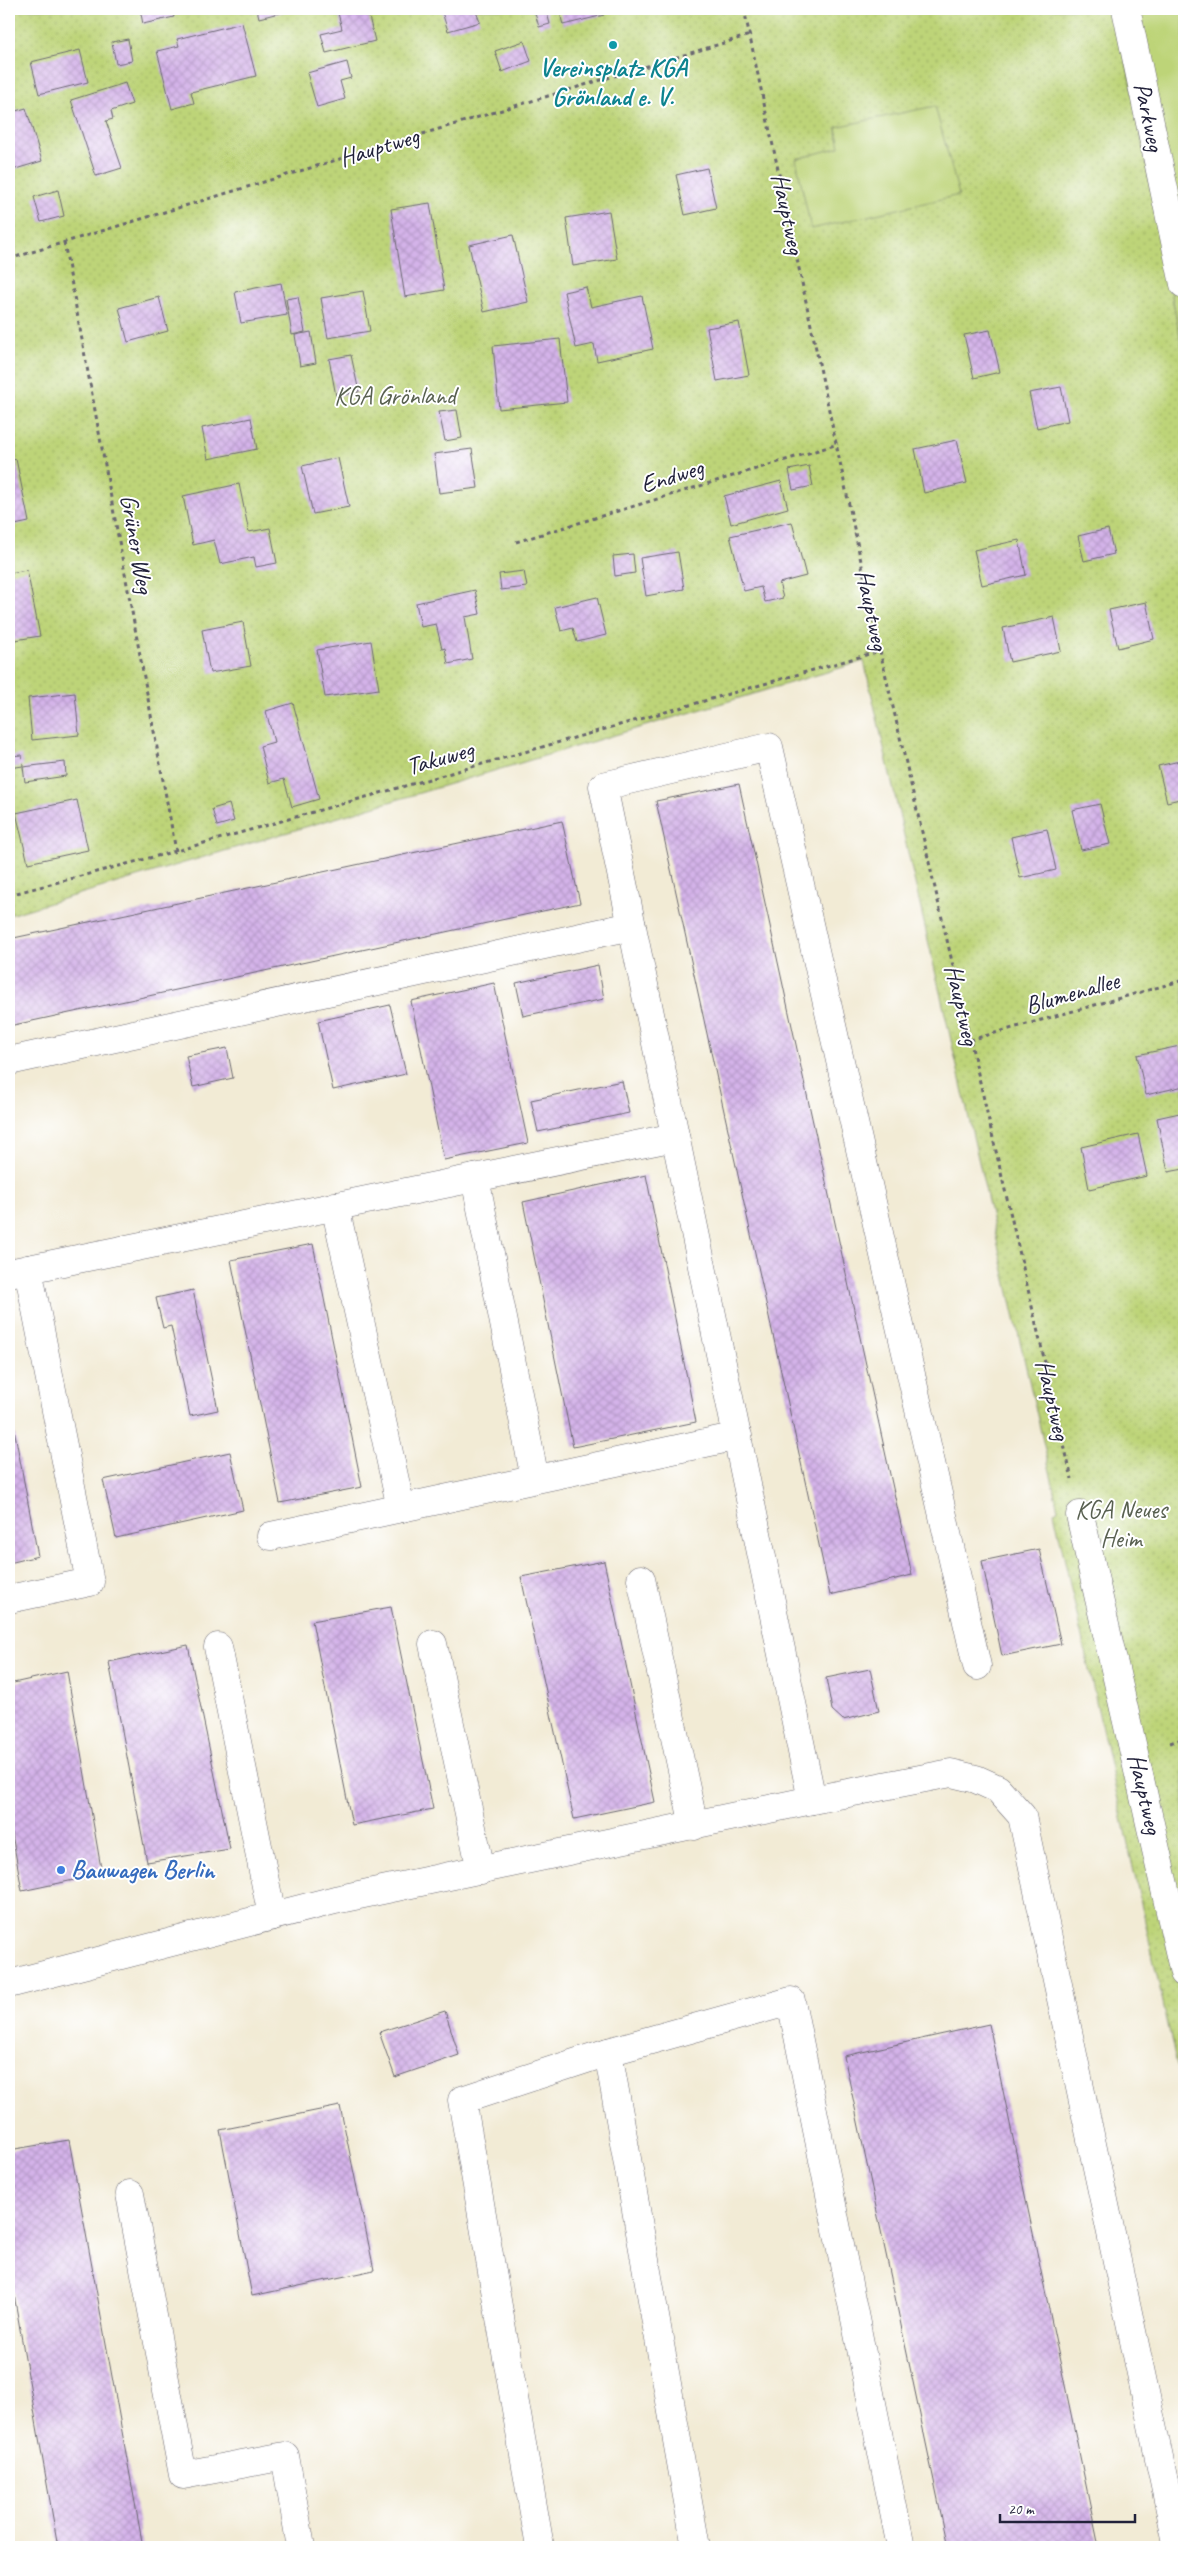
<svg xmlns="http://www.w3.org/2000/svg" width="1193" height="2556" font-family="Caveat,sans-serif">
<defs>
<pattern id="grass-dots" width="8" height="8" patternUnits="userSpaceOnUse" patternTransform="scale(1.25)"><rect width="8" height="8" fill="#bdd478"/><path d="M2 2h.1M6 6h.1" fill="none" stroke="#a2b669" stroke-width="1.8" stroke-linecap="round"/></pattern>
<pattern id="building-cross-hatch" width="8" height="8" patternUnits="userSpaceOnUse" patternTransform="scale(1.25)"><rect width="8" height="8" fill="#d4b3e9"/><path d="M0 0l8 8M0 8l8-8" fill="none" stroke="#b69ac9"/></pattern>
</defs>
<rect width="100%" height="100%" fill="#fff"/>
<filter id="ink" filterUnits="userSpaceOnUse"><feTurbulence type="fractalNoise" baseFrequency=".02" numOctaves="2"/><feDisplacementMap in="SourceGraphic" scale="10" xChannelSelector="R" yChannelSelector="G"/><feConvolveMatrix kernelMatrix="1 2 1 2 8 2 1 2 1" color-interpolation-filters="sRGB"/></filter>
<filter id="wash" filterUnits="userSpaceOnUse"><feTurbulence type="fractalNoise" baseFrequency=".0096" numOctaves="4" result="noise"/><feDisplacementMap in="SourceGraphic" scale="20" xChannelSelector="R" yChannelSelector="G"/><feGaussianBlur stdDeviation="1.12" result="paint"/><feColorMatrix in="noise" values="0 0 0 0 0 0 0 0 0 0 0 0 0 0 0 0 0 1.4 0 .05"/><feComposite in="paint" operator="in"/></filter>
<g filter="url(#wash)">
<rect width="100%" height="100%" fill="#f2ebd5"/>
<polygon fill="url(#grass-dots)" stroke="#707b5a" points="9,9 1113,9 1128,70 1184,357 1184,2097 1054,1512 1058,1510 1051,1476 864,661 9,915"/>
<g fill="#bdd478" stroke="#707b5a">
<polygon points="1113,9 1184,9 1184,357 1128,70"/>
<polygon points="935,106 959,195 811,229 796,159 840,147 836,127"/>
</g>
<g id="blocks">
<g fill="url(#building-cross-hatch)">
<polygon points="140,9 172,9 174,17 143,24"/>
<polygon points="257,9 295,9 259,18"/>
<polygon points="337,9 367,9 375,41 326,53 321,34 342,29"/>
<polygon points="441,9 475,9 480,22 448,31"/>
<polygon points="538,9 546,9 550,24 539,27 534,10"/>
<polygon points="559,9 602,9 604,15 563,25"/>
<polygon points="242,23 256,76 191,92 194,103 172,109 157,51 179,46 177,39"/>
<polygon points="128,39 132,61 116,64 112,42"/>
<polygon points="524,41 531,61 502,72 495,51"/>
<polygon points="80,50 88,82 39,94 31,62"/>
<polygon points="347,62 351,78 340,81 345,99 317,107 307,73"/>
<polygon points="125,83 132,104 111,111 113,119 106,121 122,168 96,176 71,100"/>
<polygon points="26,108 42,161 9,171 9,113"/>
<polygon points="707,168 716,208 685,215 676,175"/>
<polygon points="58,190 64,216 41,222 34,197"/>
<polygon points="430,203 444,290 405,297 391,209"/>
<polygon points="609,211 617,259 573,266 566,218"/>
<polygon points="513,235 528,302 484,312 469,245"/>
<polygon points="281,283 287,315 241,323 235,292"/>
<polygon points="586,287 591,307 642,296 653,349 597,361 594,344 576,348 564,292"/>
<polygon points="363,291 370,331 328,338 321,298"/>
<polygon points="159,297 168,331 128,342 119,308"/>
<polygon points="298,297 305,332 292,335 286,299"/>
<polygon points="739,322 749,375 717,381 707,328"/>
<polygon points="990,330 1000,372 974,378 964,335"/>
<polygon points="311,332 316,363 300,366 295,335"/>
<polygon points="560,339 567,402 499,409 493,346"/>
<polygon points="351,355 359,392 336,396 329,359"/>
<polygon points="1061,387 1068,421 1037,428 1029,393"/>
<polygon points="457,410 462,438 445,441 439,412"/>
<polygon points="251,418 257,449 208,459 202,428"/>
<polygon points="957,440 967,483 924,493 915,449"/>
<polygon points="472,449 478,488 439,493 434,454"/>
<polygon points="338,458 349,507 313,514 302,466"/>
<polygon points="16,459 29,522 10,526 9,461"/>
<polygon points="809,466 813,486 793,490 789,470"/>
<polygon points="781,481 788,508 731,524 724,496"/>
<polygon points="239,484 249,532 270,528 277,563 256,567 254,557 220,564 214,540 193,545 183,496"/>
<polygon points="792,522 806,576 779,583 783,598 765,602 761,587 744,591 730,536"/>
<polygon points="1108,529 1114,554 1084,561 1078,536"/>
<polygon points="1019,540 1026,575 982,585 974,550"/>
<polygon points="678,552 684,589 646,596 640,558"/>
<polygon points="633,554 635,573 615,576 613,556"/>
<polygon points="27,570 40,636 9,641 9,573"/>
<polygon points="524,571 527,587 501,590 499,574"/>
<polygon points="475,590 480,614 465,617 472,659 448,664 445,648 442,649 436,624 421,627 416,603"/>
<polygon points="597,597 606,635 577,642 573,628 561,631 555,607"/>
<polygon points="1146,602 1154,639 1118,648 1109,610"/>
<polygon points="1054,617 1061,651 1010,662 1003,628"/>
<polygon points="243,622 251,666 210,673 202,630"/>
<polygon points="371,641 379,689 325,697 317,650"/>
<polygon points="75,693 79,735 32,740 28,698"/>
<polygon points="293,703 319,799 292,807 284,779 269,783 260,746 274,742 266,711"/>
<polygon points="22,755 23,766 9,768 9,756"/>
<polygon points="1184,760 1184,798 1167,802 1158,766"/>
<polygon points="65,762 66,776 25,782 23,767"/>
<polygon points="739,784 912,1575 830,1595 656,801"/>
<polygon points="77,800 88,850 28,863 16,813"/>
<polygon points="229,804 234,821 217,826 212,809"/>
<polygon points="1100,804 1110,844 1081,850 1072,810"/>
<polygon points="562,821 580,903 9,1026 9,939"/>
<polygon points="1047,829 1056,870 1020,878 1011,837"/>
<polygon points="598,965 604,999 523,1016 516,983"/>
<polygon points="494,983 528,1143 444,1160 411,1001"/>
<polygon points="390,1005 406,1074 333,1090 318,1021"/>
<polygon points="1180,1046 1184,1066 1184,1086 1146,1095 1137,1055"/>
<polygon points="227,1048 233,1078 193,1087 186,1056"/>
<polygon points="622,1081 629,1113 538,1132 531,1100"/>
<polygon points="1184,1112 1184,1169 1168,1172 1157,1118"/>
<polygon points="1138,1134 1147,1176 1089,1189 1081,1147"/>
<polygon points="646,1175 696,1422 573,1447 523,1202"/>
<polygon points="313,1244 362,1487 280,1503 231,1260"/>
<polygon points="193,1290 218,1410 190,1416 171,1326 163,1328 156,1298"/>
<polygon points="10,1407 38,1556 9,1563 9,1408"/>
<polygon points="230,1452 243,1510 116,1538 103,1480"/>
<polygon points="1039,1549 1061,1644 1002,1656 982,1561"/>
<polygon points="604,1561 655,1802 574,1819 521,1577"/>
<polygon points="391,1607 433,1809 352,1825 312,1621"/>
<polygon points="188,1645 230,1849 147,1862 109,1662"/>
<polygon points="870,1669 879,1711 843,1720 832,1710 826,1678"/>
<polygon points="67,1671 102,1874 22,1891 9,1817 9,1684"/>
<polygon points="445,2011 459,2055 395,2077 379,2032"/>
<polygon points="989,2024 1099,2547 948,2547 844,2056"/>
<polygon points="340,2106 374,2270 252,2296 220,2130"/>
<polygon points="69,2140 143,2547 58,2547 9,2266 9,2150"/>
</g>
</g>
</g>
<g filter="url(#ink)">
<use href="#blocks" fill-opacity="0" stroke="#6b6871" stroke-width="1"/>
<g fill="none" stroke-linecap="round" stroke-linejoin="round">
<g stroke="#6b6871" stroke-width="29">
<g id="minor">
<polyline points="1126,9 1184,284"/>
<polyline points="9,1061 632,926"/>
<polyline points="475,1178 535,1479"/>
<polyline points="335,1206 401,1508"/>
<polyline points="9,1273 675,1137"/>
<polyline points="1080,1515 1184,1973"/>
<polyline points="271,1536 738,1436"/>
<polyline points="641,1579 694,1826"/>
<polyline points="9,1599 90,1582 28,1269"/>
<polyline points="433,1644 481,1870"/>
<polyline points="218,1647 272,1916"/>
<polyline points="812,1800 603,786 769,747 977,1666"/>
<polyline points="9,1984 335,1900 812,1800 951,1773 976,1779 998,1789 1022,1816 1178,2547"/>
<polyline points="130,2194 183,2475 285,2456 301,2547"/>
<polyline points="540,2547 462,2100 608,2052"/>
<polyline points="696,2547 608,2052 791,2001 901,2547"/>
</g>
</g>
<g stroke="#6b6871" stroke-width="3" stroke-dasharray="4 4" stroke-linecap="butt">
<polyline points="744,9 880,651 1072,1479"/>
<polyline points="64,242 176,851"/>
<polyline points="9,259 750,35"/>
<polyline points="516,542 838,444"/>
<polyline points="9,895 176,851 880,651"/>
<polyline points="970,1040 1184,980"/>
<polyline points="1170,1743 1184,1738"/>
</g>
<use href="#minor" stroke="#fff" stroke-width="28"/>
</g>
</g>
<circle fill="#0f9aa8" stroke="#fff" stroke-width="2" cx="613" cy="45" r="5"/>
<circle fill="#3f7fe0" stroke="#fff" stroke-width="2" cx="61" cy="1870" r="5"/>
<g text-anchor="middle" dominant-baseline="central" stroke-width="4" stroke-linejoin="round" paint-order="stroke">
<g font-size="25" font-weight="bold" fill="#0d838f" stroke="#fff">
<text x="613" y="68">Vereinsplatz KGA<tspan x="613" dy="29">Grönland e. V.</tspan></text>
</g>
<g font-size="25" fill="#22223b" stroke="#fff">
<text transform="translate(1149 117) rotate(78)">Parkweg</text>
<text transform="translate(379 147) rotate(-17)">Hauptweg</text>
<text transform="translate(788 214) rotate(78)">Hauptweg</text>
<text transform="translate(672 476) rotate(-17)">Endweg</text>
<text transform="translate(137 544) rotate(80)">Grüner Weg</text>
<text transform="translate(872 610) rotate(78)">Hauptweg</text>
<text transform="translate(440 758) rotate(-16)">Takuweg</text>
<text transform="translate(1072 993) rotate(-16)">Blumenallee</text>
<text transform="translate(962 1005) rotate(77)">Hauptweg</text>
<text transform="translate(1053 1400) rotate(77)">Hauptweg</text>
<text transform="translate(1145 1794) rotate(77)">Hauptweg</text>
</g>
<g font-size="25" fill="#586050" stroke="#fff">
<text x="395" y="396">KGA Grönland</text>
<text x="1121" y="1510">KGA Neues<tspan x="1121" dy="29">Heim</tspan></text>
</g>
<g font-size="25" font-weight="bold" fill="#366cbe" stroke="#fff" text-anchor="start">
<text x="71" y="1870">Bauwagen Berlin</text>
</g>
</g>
<rect width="1193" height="2556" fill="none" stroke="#fff" stroke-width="30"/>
<path d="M1000 2514v8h135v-8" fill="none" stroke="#22223b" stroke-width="2.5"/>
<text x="1008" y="2514" font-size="15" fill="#22223b" stroke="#ffffff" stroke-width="4" paint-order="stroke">20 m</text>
</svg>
